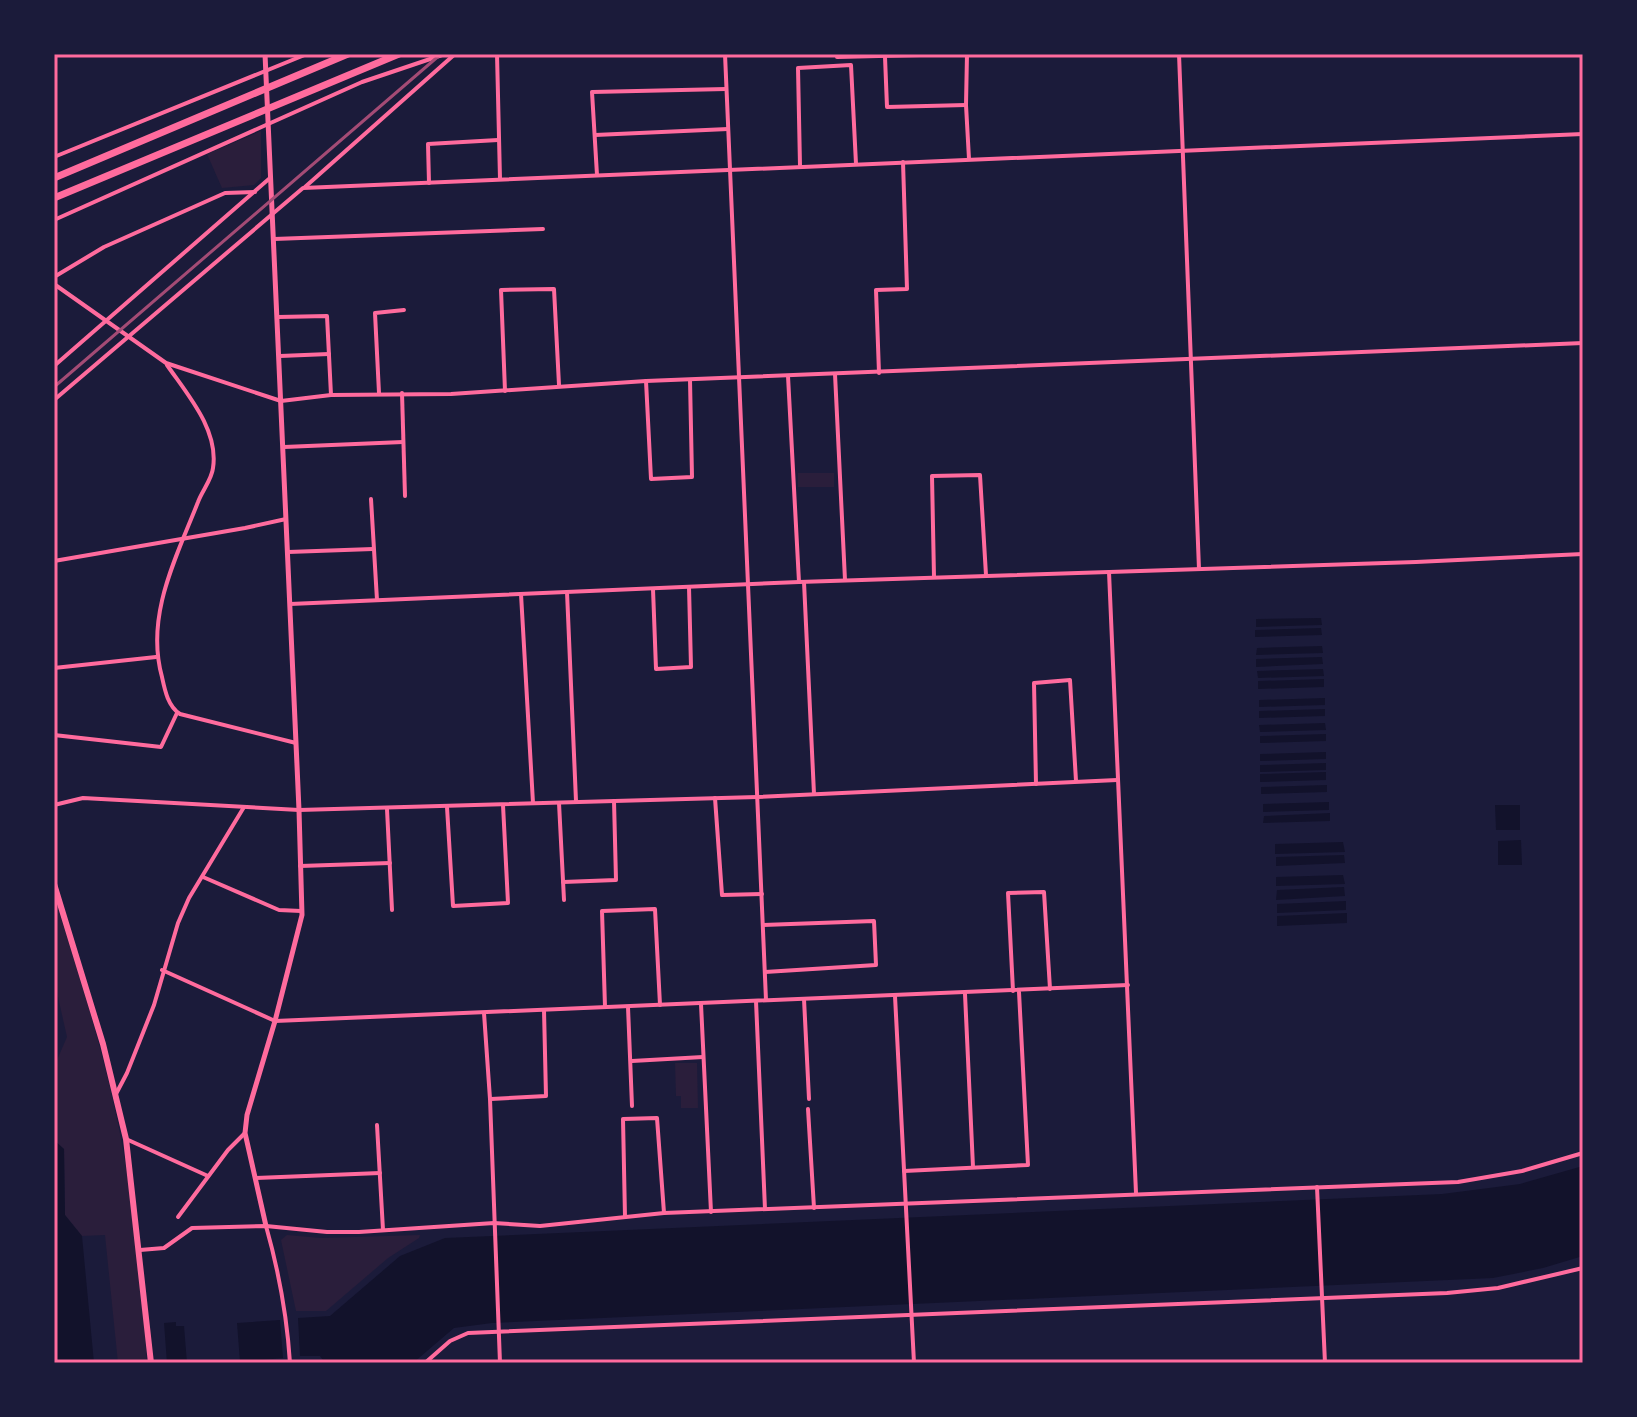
<svg xmlns="http://www.w3.org/2000/svg" width="1637" height="1417" font-family="'IBM Plex Serif',serif">
<rect width="100%" height="100%" fill="#1b1b3a"/>
<g fill="#2a1e3b">
<polygon points="261,131 261,178 254,185 222,188 207,154"/>
<rect x="798" y="473" width="36" height="14"/>
<path d="M54 897C84 989 114 1084 128 1180 137 1241 143 1302 147 1363H118L105 1235 82 1236 65 1215 64 1149 54 1140V1067L67 1037 54 979Z"/>
<polygon points="675,1063 697,1063 698,1108 681,1108 681,1096 676,1096"/>
<polygon points="287,1235 321,1238 420,1235 419,1238 388,1258 326,1311 296,1311 281,1240"/>
</g>
<g fill="#12122b">
<polygon points="1321,618 1322,625 1256,627 1256,619"/>
<polygon points="1321,628 1322,635 1255,637 1255,630"/>
<polygon points="1322,646 1323,653 1256,655 1257,648"/>
<polygon points="1322,657 1323,664 1256,667 1256,659"/>
<polygon points="1323,669 1324,676 1258,678 1257,671"/>
<polygon points="1324,679 1324,687 1258,689 1258,681"/>
<polygon points="1325,698 1325,705 1259,707 1259,700"/>
<polygon points="1325,709 1325,716 1259,718 1259,711"/>
<polygon points="1325,723 1326,730 1260,732 1259,725"/>
<polygon points="1326,734 1326,741 1260,743 1260,736"/>
<polygon points="1326,752 1326,759 1260,761 1260,754"/>
<polygon points="1326,763 1326,770 1260,772 1260,765"/>
<polygon points="1326,772 1326,780 1260,782 1260,774"/>
<polygon points="1327,785 1327,792 1261,794 1261,787"/>
<polygon points="1329,802 1329,810 1263,812 1263,804"/>
<polygon points="1495,805 1520,805 1520,830 1496,830"/>
<polygon points="1330,813 1330,821 1263,823 1264,816"/>
<polygon points="1521,840 1522,865 1498,865 1498,841"/>
<polygon points="1343,842 1345,852 1275,854 1275,844"/>
<polygon points="1344,855 1345,863 1276,866 1276,857"/>
<polygon points="1343,875 1345,884 1276,886 1276,877"/>
<polygon points="1344,887 1345,896 1276,900 1277,890"/>
<polygon points="1346,901 1346,910 1277,913 1277,904"/>
<polygon points="1347,913 1347,923 1277,926 1277,916"/>
<polygon points="54,1140 64,1149 65,1215 82,1236 94,1363 54,1363"/>
<polygon points="1583,1166 1583,1256 1543,1268 1493,1278 492,1323 454,1328 413,1363 325,1363 320,1356 300,1356 298,1318 330,1316 400,1256 445,1238 1442,1194 1520,1184"/>
<polygon points="280,1320 283,1358 240,1362 237,1323"/>
<polygon points="176,1322 176,1326 184,1326 187,1363 167,1363 164,1323"/>
</g>
<g fill="none" stroke-linecap="round" stroke-linejoin="round">
<g stroke="#ff6b9d" stroke-width="4">
<polyline points="497,54 500,179"/>
<polyline points="725,54 766,1000"/>
<polyline points="837,54 837,57 962,54"/>
<polyline points="967,54 966,105 969,159"/>
<polyline points="1179,54 1199,569"/>
<polyline points="885,57 887,107 966,105"/>
<polyline points="595,135 728,129"/>
<polyline points="54,157 307,54"/>
<polyline points="800,166 798,68 851,65 856,164"/>
<polyline points="597,175 592,92 726,89"/>
<polyline points="429,183 428,144 498,140"/>
<polyline points="305,187 455,54"/>
<polyline points="54,220 362,82 445,54"/>
<polyline points="274,239 543,229"/>
<polyline points="54,277 104,247 225,193 255,192"/>
<polyline points="54,284 166,363 281,401 331,395 451,394 646,381 1583,343"/>
<polyline points="278,317 327,316 331,395"/>
<polyline points="280,356 329,354"/>
<path d="M167 365C187 394 219 430 213 468 212 479 202 491 198 502 176 558 145 616 162 677 165 691 168 706 180 714L296 743"/>
<polyline points="54,366 270,178"/>
<polyline points="879,373 876,290 907,289 903,162"/>
<polyline points="835,374 845,580"/>
<polyline points="788,376 799,582"/>
<polyline points="646,381 651,479 692,477 690,380"/>
<polyline points="505,391 501,290 554,289 559,385"/>
<polyline points="379,393 375,313 404,310"/>
<polyline points="402,393 405,496"/>
<polyline points="54,400 303,188 1583,134"/>
<polyline points="284,447 403,442"/>
<polyline points="371,499 377,600"/>
<polyline points="288,552 373,549"/>
<polyline points="54,561 245,528 286,519"/>
<polyline points="1109,572 1136,1193"/>
<polyline points="934,577 932,476 980,475 986,575"/>
<polyline points="804,582 814,794"/>
<polyline points="653,589 656,669 691,667 689,587"/>
<polyline points="567,592 576,801"/>
<polyline points="521,594 533,803"/>
<polyline points="290,604 799,582 1416,562 1583,554"/>
<polyline points="54,668 156,657"/>
<polyline points="54,735 161,747 177,713"/>
<polyline points="1036,784 1034,683 1070,680 1076,781"/>
<polyline points="715,798 722,895 762,894"/>
<polyline points="559,803 564,900"/>
<polyline points="54,805 83,798 299,810 757,797 1117,780"/>
<polyline points="447,807 453,906 508,903 503,805"/>
<polyline points="387,809 392,910"/>
<polyline points="300,866 390,863"/>
<polyline points="203,877 279,910 301,911"/>
<polyline points="563,882 616,880 614,801"/>
<polyline points="763,925 874,921 876,965 765,972"/>
<polyline points="162,970 275,1021 1128,985"/>
<polyline points="1013,991 1008,893 1044,892 1050,989"/>
<polyline points="965,994 973,1167"/>
<polyline points="895,996 914,1363"/>
<polyline points="804,999 809,1099"/>
<polyline points="756,1001 765,1209"/>
<polyline points="701,1004 711,1212"/>
<polyline points="605,1007 602,911 655,909 660,1005"/>
<polyline points="628,1007 632,1106"/>
<polyline points="484,1013 490,1099 500,1363"/>
<polyline points="632,1061 703,1057"/>
<polyline points="116,1094 127,1073 154,1005 178,923 189,898 244,807"/>
<polyline points="491,1099 546,1096 544,1010"/>
<polyline points="808,1109 814,1208"/>
<polyline points="377,1125 383,1230"/>
<polyline points="126,1139 208,1176"/>
<polyline points="904,1171 1028,1165 1019,992"/>
<polyline points="256,1178 380,1173"/>
<polyline points="1317,1187 1325,1363"/>
<polyline points="178,1217 228,1150 245,1133"/>
<polyline points="625,1217 623,1119 657,1118 664,1213"/>
<path d="M266 1226C279 1272 287 1316 290 1363"/>
<polyline points="140,1250 164,1248 192,1228 266,1226 327,1232 359,1232 494,1223 540,1226 664,1213 1458,1182 1522,1171 1583,1153"/>
<polyline points="425,1363 450,1341 468,1333 1447,1293 1498,1288 1583,1268"/>
</g>
<polyline stroke="#ff6b9d" stroke-width="5" points="265,54 299,810 302,915 275,1021 247,1115 245,1133 266,1226"/>
<polyline stroke="#ff6b9d" stroke-width="6" points="54,884 103,1044 126,1139 151,1363"/>
<g stroke="#ff6b9d" stroke-width="7">
<polyline points="54,178 348,54"/>
<polyline points="54,198 399,54"/>
</g>
<polyline stroke="#a44b75" stroke-width="3" points="54,387 441,54"/>
</g>
<rect width="1637" height="1417" fill="none" stroke="#1b1b3a" stroke-width="112"/>
<rect x="56" y="56" width="1525" height="1305" fill="none" stroke="#ff6b9d" stroke-width="3"/>
</svg>
